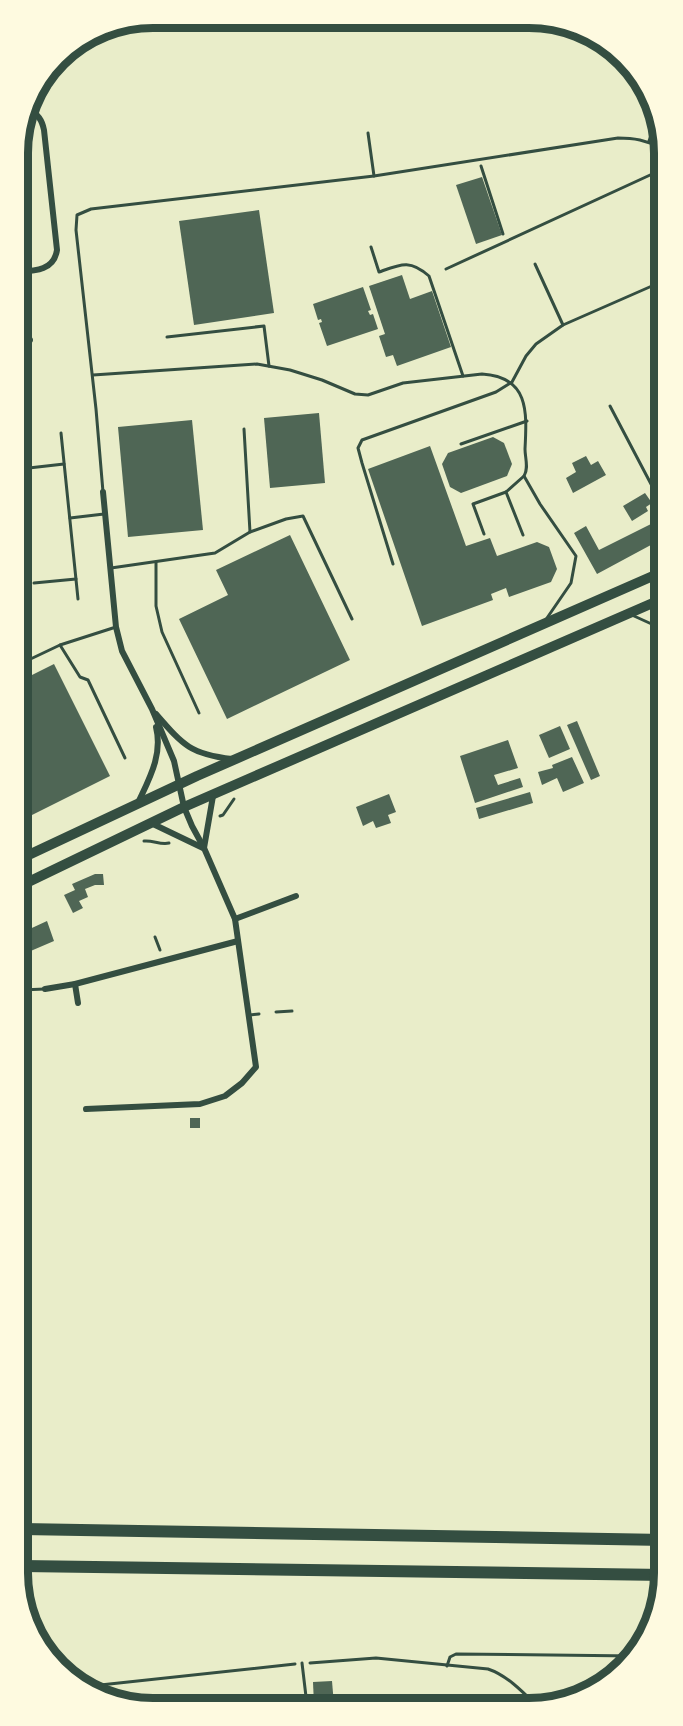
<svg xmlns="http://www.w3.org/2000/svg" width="683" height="1726" font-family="Overpass,sans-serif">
<rect width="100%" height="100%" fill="#e9edc9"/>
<g fill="#4f6655">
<polygon points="482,177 502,235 476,244 456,185"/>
<polygon points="259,210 274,313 194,325 179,221"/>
<polygon points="402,275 410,299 432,291 451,347 397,366 393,355 386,357 379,336 385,334 369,286"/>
<polygon points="363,287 371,310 368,311 370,315 373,314 378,329 327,346 319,323 322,322 321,319 318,320 313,304"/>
<polygon points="319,413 325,483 270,488 264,418"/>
<polygon points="192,420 203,530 128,537 118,427"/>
<polygon points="493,437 504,443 512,464 507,476 461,493 450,487 442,464 448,453"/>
<polygon points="430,446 466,546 490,538 497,556 537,542 549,547 557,569 551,582 509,597 506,588 491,594 493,600 422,626 368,469"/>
<polygon points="586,456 591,465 598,461 606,475 573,493 566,478 576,472 572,463"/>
<polygon points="645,493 652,503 646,507 648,511 632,521 623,506"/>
<polygon points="659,520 662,525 662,539 597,574 574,533 586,526 599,550"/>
<polygon points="290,535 350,660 227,719 179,619 228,595 216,570"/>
<polygon points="20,580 21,580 27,638 20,638"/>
<polygon points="54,664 110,776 20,821 20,681"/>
<polygon points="577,721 600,776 591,780 567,725"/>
<polygon points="560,726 570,749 549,758 539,735"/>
<polygon points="508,740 518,768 494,775 498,785 520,778 523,787 475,803 460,756"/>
<polygon points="572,757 584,783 563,792 557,778 542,785 538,772 553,768 552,765"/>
<polygon points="530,792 533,803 479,819 476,808"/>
<polygon points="389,794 396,812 388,815 391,823 376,828 373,821 363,826 356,807"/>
<polygon points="95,874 103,874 104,885 95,885 85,889 88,897 79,901 83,908 73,913 64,895 75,890 72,884"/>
<polygon points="47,921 54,941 26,953 24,949 21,951 21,933"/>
<rect x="190" y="1118" width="10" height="10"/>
<polygon points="332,1681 334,1705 314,1705 313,1682"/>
</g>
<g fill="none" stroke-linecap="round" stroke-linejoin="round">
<g stroke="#344e41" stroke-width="3">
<polyline points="481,166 503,234"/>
<polyline points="220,816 223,815 234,799"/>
<path d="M144 841C153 840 160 845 169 843"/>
<polyline points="155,937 160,950"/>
<path d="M310 1663 376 1658 488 1669C506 1675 521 1690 535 1704"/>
<polyline points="447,1666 450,1657 456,1654 635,1656"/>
<polyline points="91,1686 295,1664"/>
</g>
<g stroke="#344e41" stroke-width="3">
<polyline points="368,133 374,176"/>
<polyline points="649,141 655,124 656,111"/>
<path d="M371 247 379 272C401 264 410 259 429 276L463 376"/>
<polyline points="535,264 563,325"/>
<polyline points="446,269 661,170"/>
<polyline points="167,337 264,326 269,366"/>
<path d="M93 375 257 364 290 370 322 380 355 394 368 395 403 383 482 374C529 377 527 411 525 449 525 458 529 468 524 476L540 504 576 556 571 583 547 618"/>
<polyline points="610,406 662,505"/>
<polyline points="244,429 250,532"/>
<polyline points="61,433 78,599"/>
<polyline points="461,444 527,421"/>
<polyline points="20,469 64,464"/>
<path d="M103 492 96 409 76 230 77 215 91 209 374 176 618 138C634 138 646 140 661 148"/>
<polyline points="506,492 523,535"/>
<polyline points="70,518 104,514"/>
<polyline points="484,534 473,504 506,492 524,476"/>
<polyline points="156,562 156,606 162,632 199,713"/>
<polyline points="393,564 362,463 358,448 362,440 496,392 512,382 526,356 536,344 563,325 661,282"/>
<polyline points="111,568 215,553 250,532 286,519 303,516 352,619"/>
<polyline points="34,583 76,579"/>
<polyline points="634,616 656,626 662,624"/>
<polyline points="60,645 80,677 88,680 125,758"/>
<polyline points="20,664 60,645 116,627"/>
<polyline points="21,990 45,989"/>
<polyline points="276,1012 292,1011"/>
<polyline points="250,1015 259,1014"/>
<polyline points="302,1663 307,1705"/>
</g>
<g stroke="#344e41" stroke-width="6">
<path d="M19 272C36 271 54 270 57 250L44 130C42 120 38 114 28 109"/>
<polyline points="19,340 30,340"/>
<path d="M156 714C183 745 190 754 232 759"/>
<path d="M138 803C149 779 163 755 156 727"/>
<polyline points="153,824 203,848"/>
<polyline points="204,848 213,796"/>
<polyline points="235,919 296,896"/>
<polyline points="75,984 78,1003"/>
<polyline points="45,989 75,984 238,941"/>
<polyline points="86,1109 200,1104 225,1096 242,1083 256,1067 235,919 204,848 192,826 184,807 174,761 152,709 122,651 116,627 103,492"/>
</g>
<g stroke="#344e41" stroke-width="10">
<polyline points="20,859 197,776 662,572"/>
<polyline points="20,886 184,807 662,599"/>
</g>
<g stroke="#344e41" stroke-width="12">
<polyline points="22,1529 665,1540"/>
<polyline points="22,1566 665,1575"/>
</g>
</g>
<path d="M0 0H683V1726H0ZM153 28H529A125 125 0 0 1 654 153V1573A125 125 0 0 1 529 1698H153A125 125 0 0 1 28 1573V153A125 125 0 0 1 153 28Z" fill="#fefae0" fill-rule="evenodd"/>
<path fill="none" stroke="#344e41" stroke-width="8" d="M153 28H529A125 125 0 0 1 654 153V1573A125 125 0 0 1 529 1698H153A125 125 0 0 1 28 1573V153A125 125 0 0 1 153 28Z"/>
</svg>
